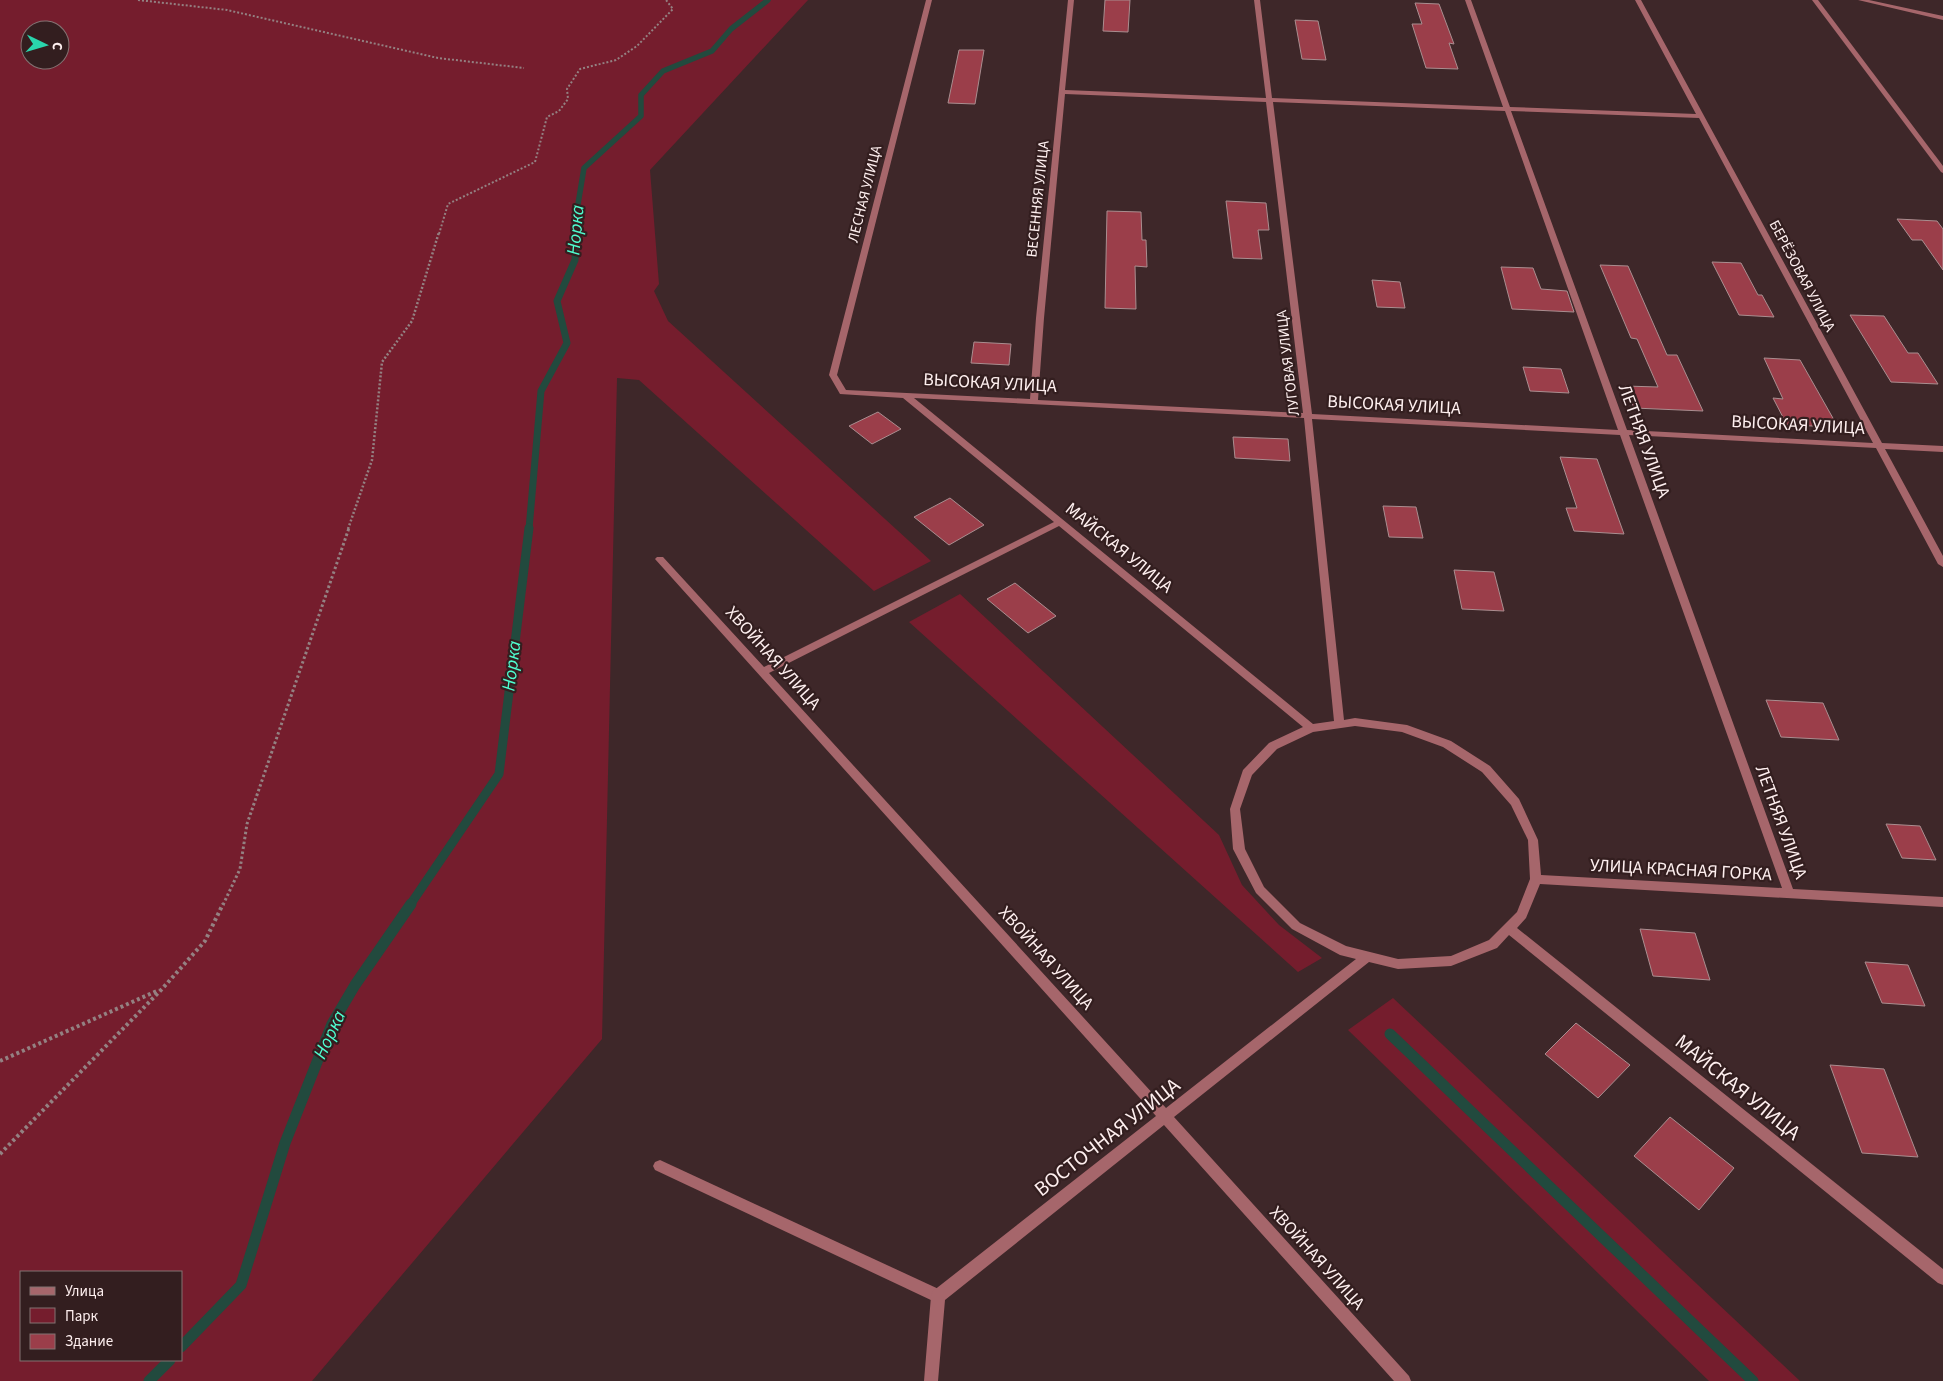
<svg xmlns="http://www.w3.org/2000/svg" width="1943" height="1381" font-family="'Source Sans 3',sans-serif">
<rect width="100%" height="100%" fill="#3e2729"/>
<g fill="#751d2d" fill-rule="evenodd">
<path d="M0 0H808L650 170 659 284 654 291 668 321 931 561 874 591 639 380 617 378 602 1039 312 1381H0ZM30 30H60V60H30ZM21 1272H181V1360H21Z"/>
<polygon points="960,594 1219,835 1242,885 1279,925 1322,958 1298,972 909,622"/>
<polygon points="1393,998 1800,1381 1709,1381 1348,1030"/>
</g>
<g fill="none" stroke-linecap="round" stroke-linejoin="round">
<polyline stroke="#224a3e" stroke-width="5.5" points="576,234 577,210 584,168 641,116 641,95 663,71 712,51 731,29 768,0"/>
<polyline stroke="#224a3e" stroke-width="7" points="529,529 541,391 567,343 557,301 575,260 576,232"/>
<polyline stroke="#224a3e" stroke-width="9" points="410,905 499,774 529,528"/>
<g stroke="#224a3e" stroke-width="11">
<polyline points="1390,1034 1753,1381"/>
<polyline points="181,1347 241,1285 285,1143 332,1024 355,985 411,904"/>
<polyline points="149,1381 170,1360"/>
</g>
</g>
<g fill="#9b3e4a" stroke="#aa8e90">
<polygon points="1105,0 1130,0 1128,32 1103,31"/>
<polygon points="1415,3 1439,4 1454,44 1449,43 1458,69 1426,68 1412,24 1422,24"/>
<polygon points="1295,20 1318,21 1326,60 1302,59"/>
<polygon points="959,50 984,50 975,104 948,103"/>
<polygon points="1226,201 1266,203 1269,230 1258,230 1262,259 1233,258"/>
<polygon points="1107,211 1141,212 1142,240 1146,240 1147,267 1135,266 1136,309 1105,308"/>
<polygon points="1897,219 1937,221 1943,229 1943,270 1922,240 1912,240"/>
<polygon points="1712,262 1741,263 1758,295 1762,295 1774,317 1739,315"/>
<polygon points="1600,265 1628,266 1667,355 1677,355 1703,411 1634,408 1625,386 1658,387 1637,339 1631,338"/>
<polygon points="1501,267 1533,268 1541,289 1567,291 1574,312 1512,309"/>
<polygon points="1372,280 1400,282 1405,308 1377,307"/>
<polygon points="1850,315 1884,316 1908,353 1918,353 1938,384 1891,382"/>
<polygon points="974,342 1011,344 1009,365 971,363"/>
<polygon points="1764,358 1800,360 1838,427 1787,425 1773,398 1783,399"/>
<polygon points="1523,367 1561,369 1569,393 1530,391"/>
<polygon points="878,412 901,429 872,444 849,426"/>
<polygon points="1233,437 1288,439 1290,461 1235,458"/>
<polygon points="1560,457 1597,459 1624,534 1574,531 1566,508 1577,508"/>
<polygon points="950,498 984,525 949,545 914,517"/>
<polygon points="1383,506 1416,507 1423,538 1389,537"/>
<polygon points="1454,570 1494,572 1504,611 1462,609"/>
<polygon points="1015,583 1056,616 1028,633 987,599"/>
<polygon points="1766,700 1823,703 1839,740 1781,737"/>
<polygon points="1886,824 1920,826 1936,860 1902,858"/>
<polygon points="1640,929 1695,933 1710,980 1653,976"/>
<polygon points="1865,962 1908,965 1925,1006 1882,1003"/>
<polygon points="1576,1023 1630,1065 1598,1098 1545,1054"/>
<polygon points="1830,1065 1884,1069 1918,1157 1862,1153"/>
<polygon points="1670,1117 1734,1168 1699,1210 1634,1156"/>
</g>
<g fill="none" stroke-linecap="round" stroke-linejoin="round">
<g stroke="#948182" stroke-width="2" stroke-dasharray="2 2" stroke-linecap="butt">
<polyline points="138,0 227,10 438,58 524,68"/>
<polyline points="439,234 448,204 535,162 547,117 559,111 568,99 567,89 580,69 616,60 637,46 673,9 666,0"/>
</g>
<polyline stroke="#948182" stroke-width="2.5" stroke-dasharray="2 2" stroke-linecap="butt" points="348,529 372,460 382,362 412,321 439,232"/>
<polyline stroke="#948182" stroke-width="3" stroke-dasharray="2.5 2.5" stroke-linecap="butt" points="223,905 240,869 247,824 349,528"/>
<g stroke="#948182" stroke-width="4" stroke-dasharray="3 3" stroke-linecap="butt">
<polyline points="0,1061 159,990"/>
<polyline points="0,1154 162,989 205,941 223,904"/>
</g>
<polygon fill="#a6666b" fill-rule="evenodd" points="660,1160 943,1291 945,1296 943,1301 938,1303 933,1301 655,1170 653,1166 655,1162"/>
<g fill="#a6666b" fill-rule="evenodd">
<path d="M926 0H932L837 375 846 390 1030 399 1036 318 1068 0H1074L1065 90 1266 98 1254 0H1260L1272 98 1503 107 1465 0H1471L1510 107 1696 114 1635 0H1641L1882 443 1943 446V452L1885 449 1943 556V567L1938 564 1876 448 1629 435 1793 889 1943 897V907L1540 884 1526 918 1517 928 1943 1269V1285L1938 1283 1509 935 1497 948 1451 966 1398 969 1369 962 1174 1117 1409 1376 1411 1381H1394L1164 1125 945 1300 938 1381H924L931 1296 933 1291 1156 1116 655 559 657 557H663L764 667 1054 522 903 398 840 394 829 375ZM1065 94 1266 102 1303 413 1038 400 1044 318ZM1273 102 1505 111 1618 430 1312 414ZM1511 111 1699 118 1873 443 1627 430ZM914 398 1304 418 1334 721 1313 724ZM1312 419 1620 435 1782 888 1541 875 1538 840 1519 799 1490 766 1451 741 1407 725 1355 718 1344 720ZM1059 526 1303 727 1269 743 1243 770 1230 809 1233 849 1256 893 1292 929 1340 955 1356 959 1166 1108 769 673ZM1355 726 1402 732 1443 747 1482 772 1511 805 1528 840 1530 879 1517 912 1489 940 1451 956 1398 959 1346 946 1300 923 1264 887 1245 849 1240 809 1252 775 1277 749 1313 732Z"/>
<polygon points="1812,0 1818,0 1943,166 1943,173 1941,172"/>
<polygon points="1858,0 1869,0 1943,16 1943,20"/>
</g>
</g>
<g text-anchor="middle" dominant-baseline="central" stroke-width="4.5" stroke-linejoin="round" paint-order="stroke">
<g font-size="15" fill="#feefef" stroke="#331e1f">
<text transform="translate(865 194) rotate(-76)">ЛЕСНАЯ УЛИЦА</text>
<text transform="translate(1038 199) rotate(-84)">ВЕСЕННЯЯ УЛИЦА</text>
<text transform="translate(1802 276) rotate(62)">БЕРЁЗОВАЯ УЛИЦА</text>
<text transform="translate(1288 363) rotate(-97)">ЛУГОВАЯ УЛИЦА</text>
</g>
<g font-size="18" fill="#feefef" stroke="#331e1f">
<text transform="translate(990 383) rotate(3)">ВЫСОКАЯ УЛИЦА</text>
<text transform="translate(1394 405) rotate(3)">ВЫСОКАЯ УЛИЦА</text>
<text transform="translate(1798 425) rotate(3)">ВЫСОКАЯ УЛИЦА</text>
<text transform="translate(1644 441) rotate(70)">ЛЕТНЯЯ УЛИЦА</text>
<text transform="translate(1119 548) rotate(39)">МАЙСКАЯ УЛИЦА</text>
<text transform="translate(773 658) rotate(48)">ХВОЙНАЯ УЛИЦА</text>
<text transform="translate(1781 822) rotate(70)">ЛЕТНЯЯ УЛИЦА</text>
<text transform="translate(1681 870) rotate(3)">УЛИЦА КРАСНАЯ ГОРКА</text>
<text transform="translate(1046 958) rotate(48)">ХВОЙНАЯ УЛИЦА</text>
<text transform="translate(1317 1258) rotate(48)">ХВОЙНАЯ УЛИЦА</text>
</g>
<g font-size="19" font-style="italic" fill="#4ffed0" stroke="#331e1f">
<text transform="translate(576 230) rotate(-85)">Норка</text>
<text transform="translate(512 666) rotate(-83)">Норка</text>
<text transform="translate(330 1035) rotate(-65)">Норка</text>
</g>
<g font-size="21" fill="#feefef" stroke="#331e1f">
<text transform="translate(1738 1087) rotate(39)">МАЙСКАЯ УЛИЦА</text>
<text transform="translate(1107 1137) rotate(-38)">ВОСТОЧНАЯ УЛИЦА</text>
</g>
</g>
<rect x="20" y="1271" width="162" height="90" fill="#331e1f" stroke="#847272"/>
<rect x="30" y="1287" width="25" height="8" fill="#a6666b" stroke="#847272"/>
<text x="65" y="1296" font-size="15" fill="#feefef">Улица</text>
<rect x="30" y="1308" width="25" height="15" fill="#751d2d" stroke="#847272"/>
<text x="65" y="1321" font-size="15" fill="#feefef">Парк</text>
<rect x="30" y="1334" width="25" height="15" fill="#9b3e4a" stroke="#847272"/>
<text x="65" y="1346" font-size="15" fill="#feefef">Здание</text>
<g transform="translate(45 45) rotate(95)"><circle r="24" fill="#331e1f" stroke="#847272"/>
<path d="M0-4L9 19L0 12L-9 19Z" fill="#2ad5ac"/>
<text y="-8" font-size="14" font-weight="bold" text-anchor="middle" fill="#feefef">С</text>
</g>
</svg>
